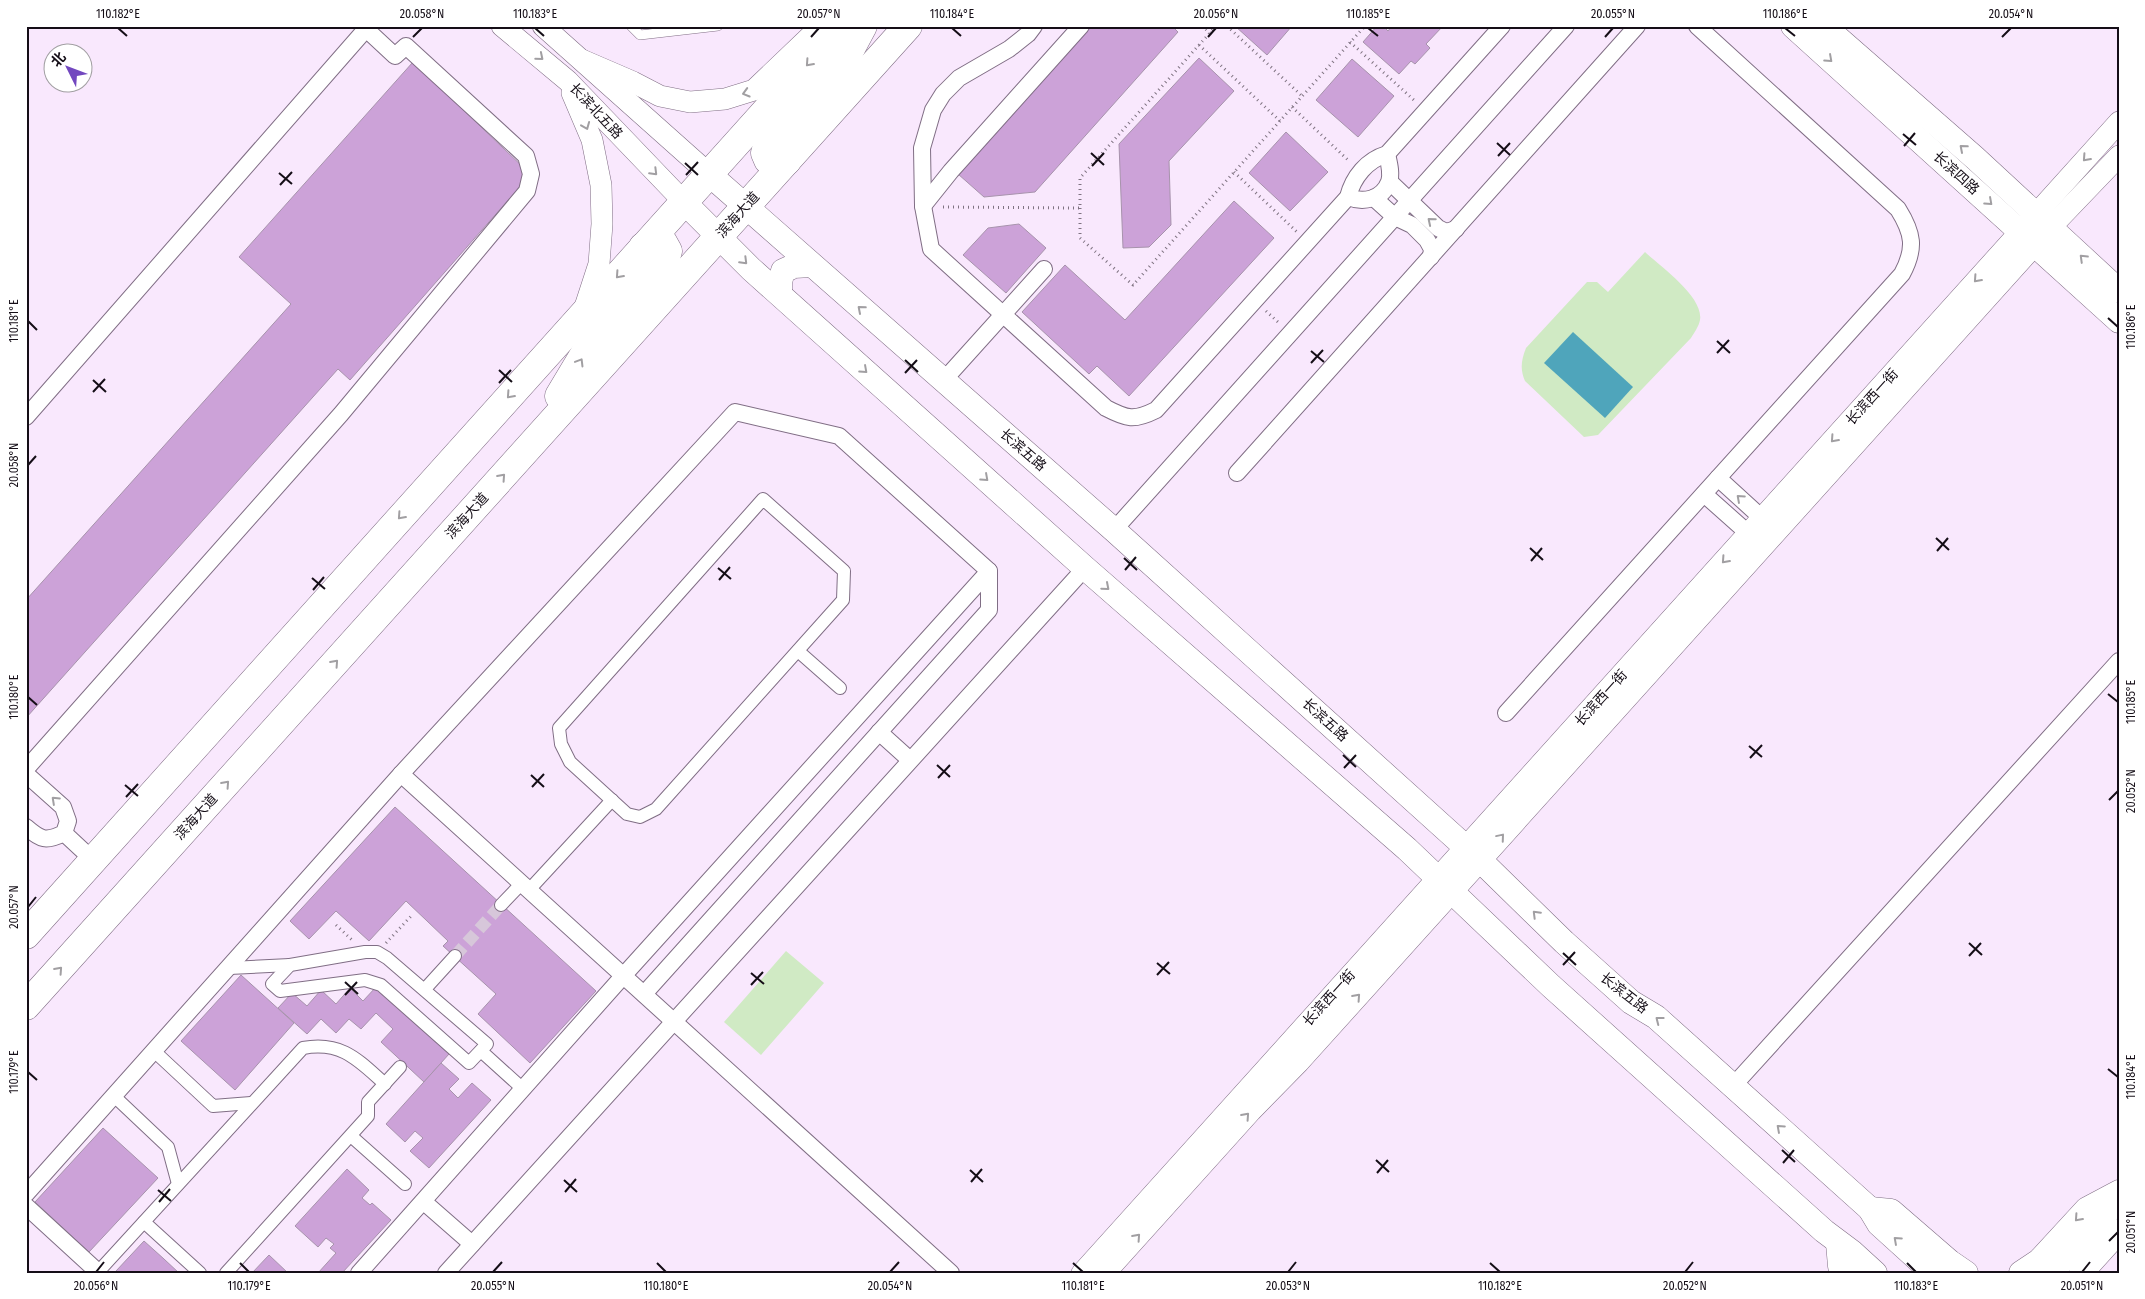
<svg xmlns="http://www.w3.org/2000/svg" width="2145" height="1299" font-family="'Fira Sans Condensed','Noto Sans SC',sans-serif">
<rect width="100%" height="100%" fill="#f9e8fd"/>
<g fill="#d0eac4">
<path d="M1645 252C1661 267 1704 297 1700 320 1699 326 1694 333 1691 338L1598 435 1584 437 1525 381C1520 369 1521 361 1526 348L1587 282H1597L1608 292Z"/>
<polygon points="786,951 824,983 761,1055 724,1022"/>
</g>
<polygon fill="#4fa5bb" points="1573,332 1633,387 1605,418 1544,363"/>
<g fill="#cca2d8" stroke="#a793ac">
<polygon points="1090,26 1172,26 1178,32 1035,192 984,197 958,174"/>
<polygon points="1235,26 1292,26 1267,55"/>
<polygon points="1377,26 1383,26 1388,31 1392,26 1443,26 1426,44 1430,48 1415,64 1411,61 1399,74 1363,42"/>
<polygon points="1199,58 1234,91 1169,161 1171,225 1149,247 1123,248 1119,144"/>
<polygon points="1352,59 1394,96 1358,137 1316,100"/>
<polygon points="413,62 524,168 525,181 350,380 338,369 26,718 26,600 291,304 239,257"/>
<polygon points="1286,132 1328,172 1290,211 1249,173"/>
<polygon points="1234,201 1274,238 1129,396 1097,366 1089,374 1022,312 1065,265 1125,320"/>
<polygon points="1019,224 1046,248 1006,293 963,255 988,228"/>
<polygon points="395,807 596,991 530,1063 478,1014 496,994 443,946 448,941 406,901 369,941 336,911 309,939 290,921"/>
<polygon points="241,975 294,1023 235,1090 181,1041"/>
<polygon points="376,987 449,1054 424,1082 381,1042 393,1029 376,1013 361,1029 349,1019 336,1033 321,1019 307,1034 278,1008 292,993 307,1006 321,990 336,1004 350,988 363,1001"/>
<polygon points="441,1063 459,1079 449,1089 458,1098 472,1083 491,1100 429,1168 410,1151 423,1138 415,1131 405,1142 386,1124"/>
<polygon points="103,1128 158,1178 89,1252 35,1202"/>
<polygon points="347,1169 369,1190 362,1198 370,1205 372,1203 391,1220 342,1273 318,1273 336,1253 330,1248 334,1244 326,1238 318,1247 295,1226"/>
<polygon points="144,1241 164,1259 179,1273 117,1273 116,1271"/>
<polygon points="269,1255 288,1273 252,1273"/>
</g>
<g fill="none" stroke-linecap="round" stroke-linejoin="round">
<polyline stroke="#d7c7da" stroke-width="12" stroke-dasharray="12 6" stroke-linecap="butt" points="455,956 501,905"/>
<g stroke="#806e85" stroke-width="10">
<polyline id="service" points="631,26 640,35 718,26"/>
</g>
<g stroke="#806e85" stroke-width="14">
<g id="pedestrian">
<polygon points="763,499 844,571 843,600 656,809 640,817 627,814 570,762 561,744 559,728"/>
<polyline points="798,651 840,688"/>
<polyline points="529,890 612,800"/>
<polyline points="501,905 522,883"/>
<polygon points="365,952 377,952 387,958 487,1044 469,1063 381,985 365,980 280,991 272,984 290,965"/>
<polyline points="229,968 290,965"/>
<polyline points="425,989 455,956"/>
<polyline points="154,1051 213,1106 251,1103"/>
<polyline points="481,1051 523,1089"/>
<polyline points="114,1096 168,1147 178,1184"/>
<polyline points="351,1136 405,1184"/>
<polyline points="144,1222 200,1273"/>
<path d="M98 1272 303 1048C342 1041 358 1060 385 1084"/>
<polyline points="226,1273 368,1116 368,1102 400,1067"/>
</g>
</g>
<g stroke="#806e85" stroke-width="18">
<g id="minor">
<path d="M1034 26 1028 34 1009 49 959 78 943 94 933 110 922 148 923 206 931 249 1106 408C1127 419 1134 421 1156 410L1348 197C1353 177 1367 160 1387 154L1502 26"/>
<polyline points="1390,182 1438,228 1446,232 1456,229"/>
<path d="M1348 197C1363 203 1382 200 1389 182 1392 174 1389 163 1387 154"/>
<polyline points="1374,198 1395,217 1412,225 1427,240 1432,249 1431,257"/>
<polyline points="923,206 951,171 1081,26"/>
<polyline points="944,380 1044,269"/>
<polyline points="26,417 366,29 363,26"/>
<polyline points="1237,473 1637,26"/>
<polyline points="1718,478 1763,519"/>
<polyline points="1704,494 1749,534"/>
<polyline points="1114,530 1566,26"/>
<path d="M1506 713 1902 274C1916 248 1913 233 1898 209L1697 26"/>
<polyline points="879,732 910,760"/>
<polyline points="26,769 341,414 527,191 531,174 526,156 406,46 395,56 366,29"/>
<path d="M26 774 63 807 68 821 64 833C46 842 41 840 26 827"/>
<polyline points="401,774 951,1273"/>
<polyline points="64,833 93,860"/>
<polyline points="1733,1086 2119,661"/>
<polyline points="26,1194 401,774 735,412 839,436 989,571 989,610 644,994"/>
<polyline points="424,1202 472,1244"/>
<polyline points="26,1206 99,1273"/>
<polyline points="359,1273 624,975 989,571"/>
<polyline points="446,1273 1085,568"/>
</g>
</g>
<g stroke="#806e85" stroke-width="22">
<g id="tertiary">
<polyline points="502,26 568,81 684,202"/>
<polyline points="543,26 709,174"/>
<polyline points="582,60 633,82 660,96 690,102 725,99 754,90 821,26"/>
<polyline points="572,93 592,140 601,185 602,224 599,264 584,310"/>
<polyline points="1082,1273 2119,122"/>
<polyline points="1105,1273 1251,1111 1299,1062 2051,227 2119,156"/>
</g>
</g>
<g stroke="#806e85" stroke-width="25">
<g id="secondary">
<polyline points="1793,26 2119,321"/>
<polyline points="1824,26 1975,158 2119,291"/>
<polyline points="709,174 1114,530 1481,861 1564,942 1631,1002 1656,1017 1870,1209 1879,1224 1933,1273"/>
<polyline points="684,202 751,269 1085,568 1407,849 1551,986 1824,1231 1852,1252 1875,1273"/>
<polyline points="780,294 780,282 783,271 794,266 811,265"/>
<polyline points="1870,1209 1891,1211 1950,1262 1966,1273"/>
<polyline points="1838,1243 1840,1266 1847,1273"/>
<polyline points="2021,1273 2039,1261 2087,1209 2119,1192"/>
<polyline points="2051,1273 2119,1199"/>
<polyline points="2081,1273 2119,1231"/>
</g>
</g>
<g stroke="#806e85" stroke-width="29">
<g id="trunk">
<polyline points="787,161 774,163 768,160 765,153 768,143 848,54 863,26"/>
<polyline points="559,396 592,341 665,260 668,251 663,242 655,242 643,247"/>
<polyline points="26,935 842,26"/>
<polyline points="26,1006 908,26"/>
</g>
</g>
<g stroke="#7f7381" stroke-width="3" stroke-dasharray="1 4" stroke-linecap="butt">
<polyline points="1202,26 1210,33"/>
<polyline points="1227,26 1302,96"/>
<polyline points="1350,42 1415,101"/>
<polyline points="1199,45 1280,121"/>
<polyline points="1292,107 1349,161"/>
<polyline points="1234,172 1297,232"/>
<polyline points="943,207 1080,208 1080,178 1216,26"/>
<polyline points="1080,208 1080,238 1133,285 1365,26"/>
<polyline points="1266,311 1278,322"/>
<polyline points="336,925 352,940"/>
<polyline points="386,943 413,914"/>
</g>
<use href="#service" stroke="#fff" stroke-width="9"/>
<use href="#pedestrian" stroke="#fff" stroke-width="12"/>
<use href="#minor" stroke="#fff" stroke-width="16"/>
<use href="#tertiary" stroke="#fff" stroke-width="21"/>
<use href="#secondary" stroke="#fff" stroke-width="24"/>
<use href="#trunk" stroke="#fff" stroke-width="28"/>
</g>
<defs><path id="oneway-chevron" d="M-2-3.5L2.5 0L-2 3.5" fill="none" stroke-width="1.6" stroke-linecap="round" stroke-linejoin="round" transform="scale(1.25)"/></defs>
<g stroke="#a19fa2">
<use href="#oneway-chevron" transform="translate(540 57) rotate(40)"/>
<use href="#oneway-chevron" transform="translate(1829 59) rotate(42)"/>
<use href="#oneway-chevron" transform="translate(809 63) rotate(132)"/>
<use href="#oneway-chevron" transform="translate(746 93) rotate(164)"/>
<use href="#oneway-chevron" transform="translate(586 126) rotate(68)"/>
<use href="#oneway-chevron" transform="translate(1963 148) rotate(-139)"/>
<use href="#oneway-chevron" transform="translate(2086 158) rotate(132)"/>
<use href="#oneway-chevron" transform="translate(654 172) rotate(45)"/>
<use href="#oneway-chevron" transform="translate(1989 202) rotate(42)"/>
<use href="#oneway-chevron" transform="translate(1431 221) rotate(-140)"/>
<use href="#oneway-chevron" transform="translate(2083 258) rotate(-136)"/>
<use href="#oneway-chevron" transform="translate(744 261) rotate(45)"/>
<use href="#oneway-chevron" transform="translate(619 275) rotate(132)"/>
<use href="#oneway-chevron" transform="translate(1977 279) rotate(132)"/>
<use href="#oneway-chevron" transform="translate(861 309) rotate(-139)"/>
<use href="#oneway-chevron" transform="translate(580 362) rotate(-59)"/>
<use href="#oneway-chevron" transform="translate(864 370) rotate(42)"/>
<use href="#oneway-chevron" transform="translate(510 395) rotate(132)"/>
<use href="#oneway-chevron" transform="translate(1834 439) rotate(132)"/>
<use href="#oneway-chevron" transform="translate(502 477) rotate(-48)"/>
<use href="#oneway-chevron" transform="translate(985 478) rotate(42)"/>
<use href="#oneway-chevron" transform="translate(1740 498) rotate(-138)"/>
<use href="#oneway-chevron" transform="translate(401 516) rotate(132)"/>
<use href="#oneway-chevron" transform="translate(1725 560) rotate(132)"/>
<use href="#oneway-chevron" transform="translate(1106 587) rotate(41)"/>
<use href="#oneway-chevron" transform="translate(335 663) rotate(-48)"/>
<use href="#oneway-chevron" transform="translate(226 784) rotate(-48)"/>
<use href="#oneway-chevron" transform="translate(55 800) rotate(-137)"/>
<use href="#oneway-chevron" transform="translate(1501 837) rotate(-50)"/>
<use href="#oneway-chevron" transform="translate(1536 914) rotate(-135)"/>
<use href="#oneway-chevron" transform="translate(59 970) rotate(-48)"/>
<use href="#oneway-chevron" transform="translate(1357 997) rotate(-48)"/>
<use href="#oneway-chevron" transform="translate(1659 1020) rotate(-142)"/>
<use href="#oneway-chevron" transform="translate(1246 1116) rotate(-48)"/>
<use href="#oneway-chevron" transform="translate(1780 1128) rotate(-138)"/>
<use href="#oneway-chevron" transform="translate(2078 1218) rotate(132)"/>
<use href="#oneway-chevron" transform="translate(1137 1237) rotate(-48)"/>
<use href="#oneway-chevron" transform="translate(1897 1240) rotate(-138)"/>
</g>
<path fill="none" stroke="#150e17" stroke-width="2" d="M118 28 127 36M535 28 544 36M952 28 961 36M1368 28 1378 36M1785 28 1795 36M413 37 422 28M811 37 819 28M1208 37 1216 28M1605 37 1613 28M2002 37 2011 28M1903 134 1916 145M1497 143 1510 155M1904 146 1915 133M1091 153 1104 165M1498 156 1510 143M685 163 698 175M1092 166 1104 153M279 173 292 184M686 175 698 162M280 185 292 172M2108 318 2118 327M28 321 37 330M1717 341 1730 353M1311 351 1324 362M1717 353 1729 340M905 360 918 372M1311 363 1323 350M499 370 512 382M905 373 917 360M93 380 106 392M499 383 511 370M93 392 105 379M28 465 36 456M1936 538 1949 550M1530 548 1543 560M1937 551 1948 538M1124 558 1137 570M1531 561 1542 548M718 568 731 579M1125 570 1136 557M312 578 325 589M719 580 730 567M313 590 324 577M2108 694 2118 702M28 697 37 705M1749 746 1762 757M1343 755 1356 767M1750 758 1762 745M937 765 950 777M1344 768 1356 755M531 775 544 787M938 778 950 765M125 785 138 796M532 787 544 774M126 797 138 784M2109 800 2118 791M28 907 36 897M1969 943 1982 955M1563 953 1576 965M1969 956 1981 943M1157 963 1170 974M1563 965 1575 952M751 973 764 984M1157 975 1169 962M345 982 358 994M751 985 763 972M345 995 357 982M2108 1069 2118 1077M28 1072 37 1080M1782 1150 1795 1162M1376 1160 1389 1172M1783 1163 1794 1150M970 1170 983 1182M1377 1173 1388 1160M564 1180 577 1192M971 1182 982 1169M158 1190 171 1201M565 1192 576 1179M159 1202 170 1189M2109 1241 2118 1232M240 1263 249 1272M657 1263 666 1272M1073 1263 1083 1272M1490 1263 1500 1272M1907 1263 1916 1272M96 1272 104 1262M493 1272 502 1262M890 1272 899 1262M1288 1272 1296 1262M1685 1272 1693 1262M2082 1272 2090 1262"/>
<g text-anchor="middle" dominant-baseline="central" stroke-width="4" stroke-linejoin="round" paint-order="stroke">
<g font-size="14" fill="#150e17" stroke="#fff">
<text transform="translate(596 111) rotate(47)">长滨北五路</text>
<text transform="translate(1956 173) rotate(42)">长滨四路</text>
<text transform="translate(738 215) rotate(-48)">滨海大道</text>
<text transform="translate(1872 397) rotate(-48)">长滨西一街</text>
<text transform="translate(1023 450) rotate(41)">长滨五路</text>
<text transform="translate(467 516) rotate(-48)">滨海大道</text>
<text transform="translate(1601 698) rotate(-48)">长滨西一街</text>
<text transform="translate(1325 720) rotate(42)">长滨五路</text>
<text transform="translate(196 817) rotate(-48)">滨海大道</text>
<text transform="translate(1624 993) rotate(38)">长滨五路</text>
<text transform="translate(1329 998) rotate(-48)">长滨西一街</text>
</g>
</g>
<rect width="2145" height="1299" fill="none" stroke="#ffffff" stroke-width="55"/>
<g transform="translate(68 68) rotate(312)"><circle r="24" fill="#ffffff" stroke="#a19fa2"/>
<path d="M0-4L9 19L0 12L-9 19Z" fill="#7247bf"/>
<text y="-8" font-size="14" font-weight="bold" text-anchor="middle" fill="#150e17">北</text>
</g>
<rect x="28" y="28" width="2090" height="1244" fill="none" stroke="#150e17" stroke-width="2"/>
<g font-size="12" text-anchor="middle" fill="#150e17">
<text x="118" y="18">110.182°E</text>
<text x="422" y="18">20.058°N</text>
<text x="535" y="18">110.183°E</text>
<text x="819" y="18">20.057°N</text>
<text x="952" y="18">110.184°E</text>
<text x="1216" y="18">20.056°N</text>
<text x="1368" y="18">110.185°E</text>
<text x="1613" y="18">20.055°N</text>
<text x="1785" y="18">110.186°E</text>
<text x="2011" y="18">20.054°N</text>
<text transform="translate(14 321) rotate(-90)" y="4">110.181°E</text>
<text transform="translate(2131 327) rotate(-90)" y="4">110.186°E</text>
<text transform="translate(14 465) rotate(-90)" y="4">20.058°N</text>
<text transform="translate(14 697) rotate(-90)" y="4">110.180°E</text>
<text transform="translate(2131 702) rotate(-90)" y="4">110.185°E</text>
<text transform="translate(2131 791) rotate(-90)" y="4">20.052°N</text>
<text transform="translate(14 907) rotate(-90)" y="4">20.057°N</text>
<text transform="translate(14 1072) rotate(-90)" y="4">110.179°E</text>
<text transform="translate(2131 1077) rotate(-90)" y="4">110.184°E</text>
<text transform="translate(2131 1232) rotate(-90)" y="4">20.051°N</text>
<text x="96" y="1290">20.056°N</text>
<text x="249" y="1290">110.179°E</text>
<text x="493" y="1290">20.055°N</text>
<text x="666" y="1290">110.180°E</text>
<text x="890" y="1290">20.054°N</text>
<text x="1083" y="1290">110.181°E</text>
<text x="1288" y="1290">20.053°N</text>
<text x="1500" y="1290">110.182°E</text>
<text x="1685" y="1290">20.052°N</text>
<text x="1916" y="1290">110.183°E</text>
<text x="2082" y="1290">20.051°N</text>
</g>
</svg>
